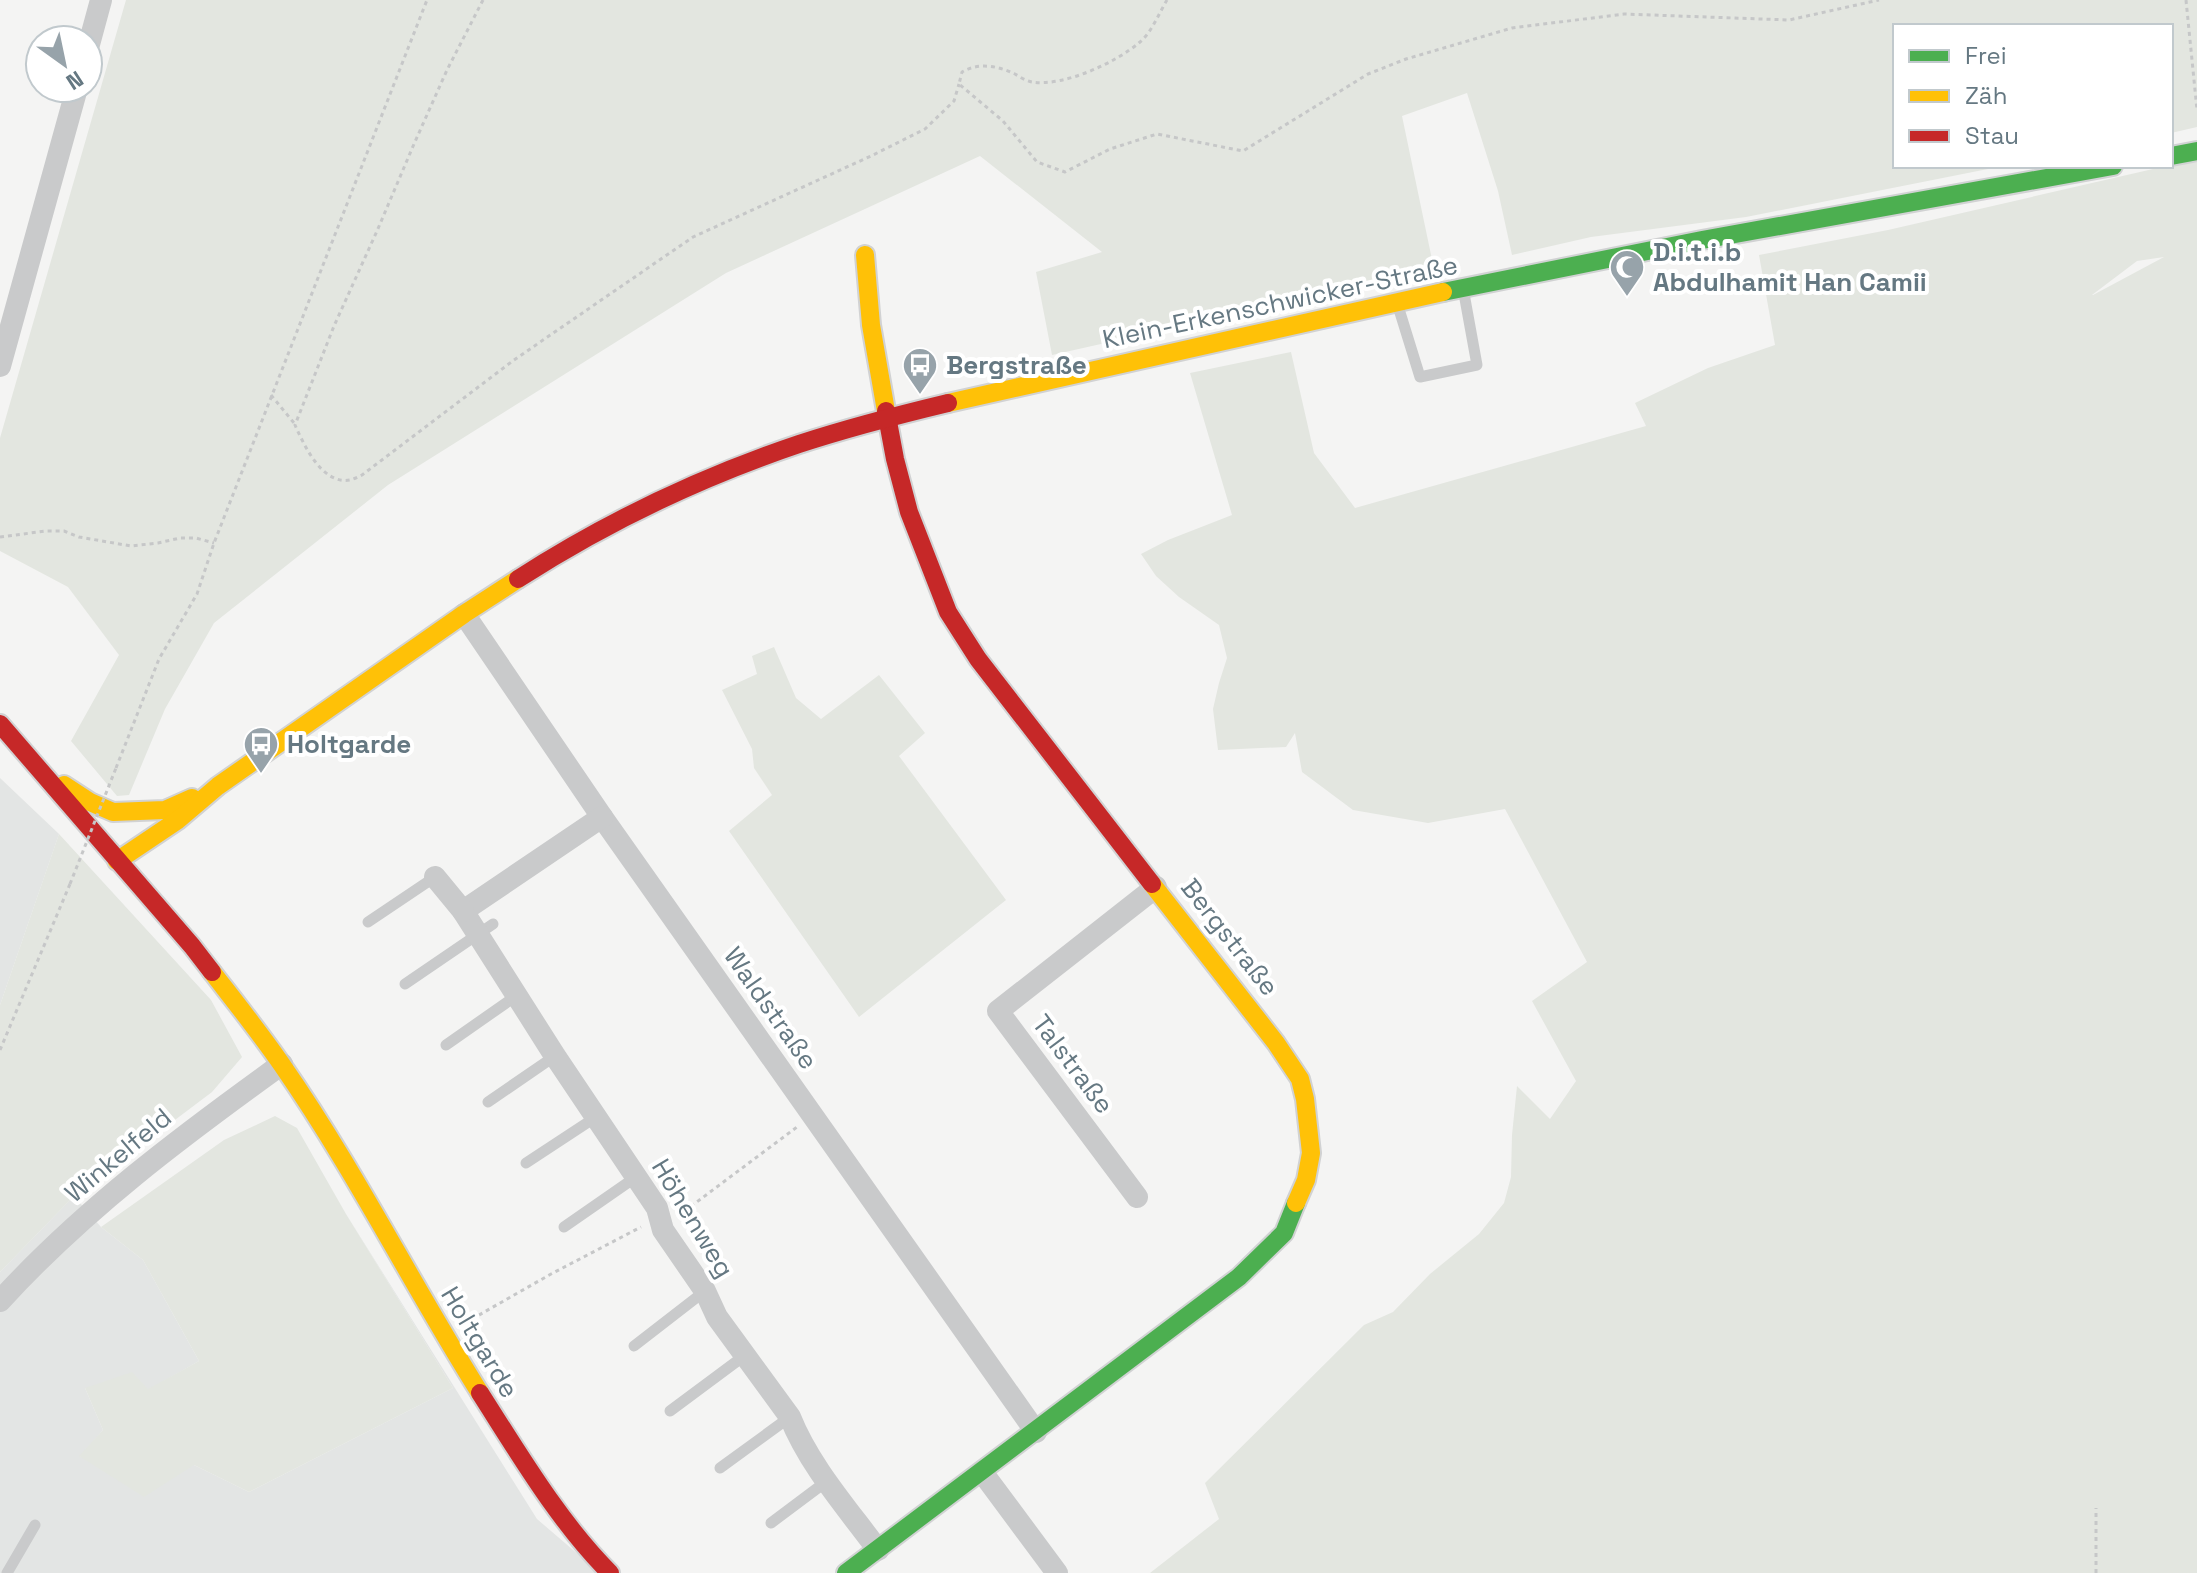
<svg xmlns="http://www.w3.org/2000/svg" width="2197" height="1573" font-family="'Space Grotesk',sans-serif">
<rect width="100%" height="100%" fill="#f4f4f3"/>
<g fill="#e3e5e4">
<polygon points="0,778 59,834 0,1005"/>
<polygon points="74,1196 101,1227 143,1260 199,1361 148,1390 85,1388 103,1430 80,1457 194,1465 249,1492 453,1388 346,1214 537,1519 600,1573 0,1573 0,1272"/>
</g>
<g fill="#e3e6e0" fill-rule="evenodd">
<polygon points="126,0 2197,0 2197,127 2171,133 2171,26 1895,26 1895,166 2003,166 1746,217 1591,237 1512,255 1498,191 1467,93 1402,116 1434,269 1052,355 1036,272 1102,252 980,156 726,273 388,485 214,623 165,709 129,795 117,796 71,741 119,655 68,587 0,551 0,438"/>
<path d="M2197 162V1573H1150L1219 1519 1205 1483 1364 1325 1393 1312 1430 1274 1479 1234 1504 1203 1511 1177 1512 1135 1517 1086 1550 1119 1576 1081 1532 1001 1587 962 1505 809 1428 823 1353 810 1302 772 1295 733 1286 747 1218 750 1213 709 1219 683 1227 658 1219 625 1179 597 1156 576 1141 554 1168 540 1232 515 1190 373 1291 352 1314 453 1355 508 1646 426 1635 403 1708 368 1775 345 1759 255 1888 230 2153 169ZM2164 257 2093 295H2092L2137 261Z"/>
<polygon points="774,647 796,698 821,719 879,675 925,733 899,756 1006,900 859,1017 729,831 772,795 754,768 752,749 722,690 757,674 752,656"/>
<polygon points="59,834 211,1000 242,1057 212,1092 74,1196 0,1272 0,1005"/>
<polygon points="275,1116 297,1128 346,1214 453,1388 249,1492 194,1465 144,1497 79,1456 103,1430 85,1388 132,1372 148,1389 199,1361 143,1260 101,1227 224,1140"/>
</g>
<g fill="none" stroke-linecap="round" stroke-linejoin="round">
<g stroke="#d1d2d3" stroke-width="22">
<g id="fast">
<polyline points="2171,156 2197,151"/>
<polyline points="1443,292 1702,240 2113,166"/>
<polyline points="846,1573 1239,1277 1284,1233 1296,1203"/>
</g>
</g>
<g stroke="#d1d2d3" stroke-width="22">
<g id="slow">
<polyline points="865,255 871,325 886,411"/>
<polyline points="948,403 1443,292"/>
<polyline points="64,785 90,802 113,812 165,810 192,798"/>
<polyline points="117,861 178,820 218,786 464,614 518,579"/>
<polyline points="1152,884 1276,1043 1300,1079 1305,1099 1311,1153 1306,1180 1296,1203"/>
<path d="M212 972C236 1003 260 1033 282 1065 355 1170 412 1285 480 1393"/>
</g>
</g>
<g stroke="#d1d2d3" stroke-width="22">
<g id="jam">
<polyline points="886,411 895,459 909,512 948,612 978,659 1152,884"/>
<path d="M518 579C605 523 701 477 799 444 848 428 898 415 948 403"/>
<polyline points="0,724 192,946 212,972"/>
<path d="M480 1393C519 1454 559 1522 610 1573"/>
</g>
</g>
<g stroke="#c6c7c8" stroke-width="3" stroke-dasharray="4 4" stroke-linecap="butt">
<path d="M483 0 447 70 414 144 377 231 334 326 295 425C304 445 322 485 350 480 354 479 358 477 362 475L514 360 693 237 871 156 925 129 954 101 959 84"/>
<path d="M1167 0C1159 13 1152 32 1140 42 1117 62 1064 87 1032 82 1026 81 1020 77 1015 74 998 66 979 62 962 72L959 84 1003 121 1037 162 1065 172 1110 149 1157 134 1243 151 1368 74 1406 59 1512 28 1624 14 1789 20 1879 0"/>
<polyline points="2186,0 2197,110"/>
<polyline points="271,395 294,423"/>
<polyline points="0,537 46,531 64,531 79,537 131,546 158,543 180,538 196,538 214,543"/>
<polyline points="116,768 159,659 197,594 214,543 427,0"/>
<polyline points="0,1050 70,884"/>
<polyline points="678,1216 797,1127"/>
<polyline points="465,1323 551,1274 641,1227"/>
<polyline points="2096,1573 2096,1508"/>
</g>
<g stroke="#c9cacb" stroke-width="11">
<polyline points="1398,306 1420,377 1477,365 1463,288"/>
<polyline points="368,922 435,877"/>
<polyline points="405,984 493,924"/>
<polyline points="446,1045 516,996"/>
<polyline points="488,1102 555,1056"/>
<polyline points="526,1163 596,1117"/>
<polyline points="564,1227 636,1177"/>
<polyline points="634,1346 705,1291"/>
<polyline points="670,1411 744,1356"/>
<polyline points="720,1468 790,1417"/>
<polyline points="771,1523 827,1481"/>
<polyline points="7,1573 35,1525"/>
</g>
<g stroke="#c9cacb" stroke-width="22">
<polyline points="88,48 101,0"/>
<polyline points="0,366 77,88"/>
<polyline points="464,614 602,817 1036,1432"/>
<path d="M602 817 463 911 555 1056 657 1208 663 1230 705 1291 717 1317 790 1417C809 1465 847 1508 878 1550"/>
<polyline points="435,877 463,911"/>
<polyline points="1137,1197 998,1011 1156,887"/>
<path d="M0 1301C83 1210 182 1136 282 1064"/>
<polyline points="982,1472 1057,1573"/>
</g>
<use href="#fast" stroke="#4caf50" stroke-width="18"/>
<use href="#slow" stroke="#ffc107" stroke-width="18"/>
<use href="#jam" stroke="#c62828" stroke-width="18"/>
<polyline stroke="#c6c7c8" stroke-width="3" stroke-dasharray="4 4" stroke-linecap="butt" points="70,884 116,768"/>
</g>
<defs>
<g id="mosque-pin" transform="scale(1.8)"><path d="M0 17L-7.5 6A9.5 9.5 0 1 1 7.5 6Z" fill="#97a3aa" stroke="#fff"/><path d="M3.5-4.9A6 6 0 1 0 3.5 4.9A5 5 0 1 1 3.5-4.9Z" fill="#fff"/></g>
<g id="bus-pin" transform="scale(1.8)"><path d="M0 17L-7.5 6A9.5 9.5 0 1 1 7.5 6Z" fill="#97a3aa" stroke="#fff"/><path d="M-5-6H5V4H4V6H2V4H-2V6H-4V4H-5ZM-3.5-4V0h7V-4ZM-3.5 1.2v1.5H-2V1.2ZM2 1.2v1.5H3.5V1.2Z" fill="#fff"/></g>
</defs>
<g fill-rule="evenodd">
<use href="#mosque-pin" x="1627" y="267"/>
<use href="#bus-pin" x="920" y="365"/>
<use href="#bus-pin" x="261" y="744"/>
</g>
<g text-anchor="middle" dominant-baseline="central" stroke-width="8" stroke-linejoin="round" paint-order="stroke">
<g font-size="26" font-weight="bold" fill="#657882" stroke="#fff" text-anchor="start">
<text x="1653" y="252">D.i.t.i.b<tspan x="1653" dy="30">Abdulhamit Han Camii</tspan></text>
<text x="946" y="365">Bergstraße</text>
<text x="287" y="744">Holtgarde</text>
</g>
<g font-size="26" fill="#657882" stroke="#fff">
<text transform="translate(1280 302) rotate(-12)">Klein-Erkenschwicker-Straße</text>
<text transform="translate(1230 937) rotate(52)">Bergstraße</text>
<text transform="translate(771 1008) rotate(55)">Waldstraße</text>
<text transform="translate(1073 1064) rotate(53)">Talstraße</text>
<text transform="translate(118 1155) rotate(-40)">Winkelfeld</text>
<text transform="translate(693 1218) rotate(59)">Höhenweg</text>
<text transform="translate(480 1342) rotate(59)">Holtgarde</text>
</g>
</g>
<rect x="1893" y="24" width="280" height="144" fill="#ffffff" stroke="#c1c9cd" stroke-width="2"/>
<rect x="1909" y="50" width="40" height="12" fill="#4caf50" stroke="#c1c9cd" stroke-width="2"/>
<text x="1965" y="64" font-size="24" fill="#657882">Frei</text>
<rect x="1909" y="90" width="40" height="12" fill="#ffc107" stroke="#c1c9cd" stroke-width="2"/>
<text x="1965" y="104" font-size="24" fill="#657882">Zäh</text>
<rect x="1909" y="130" width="40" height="12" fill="#c62828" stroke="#c1c9cd" stroke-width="2"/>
<text x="1965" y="144" font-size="24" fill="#657882">Stau</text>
<g transform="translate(64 64) rotate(147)"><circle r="38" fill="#ffffff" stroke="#c1c9cd" stroke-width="2"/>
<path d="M0-6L14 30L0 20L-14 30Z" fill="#97a3aa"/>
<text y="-12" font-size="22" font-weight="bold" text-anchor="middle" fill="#657882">N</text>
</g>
</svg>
